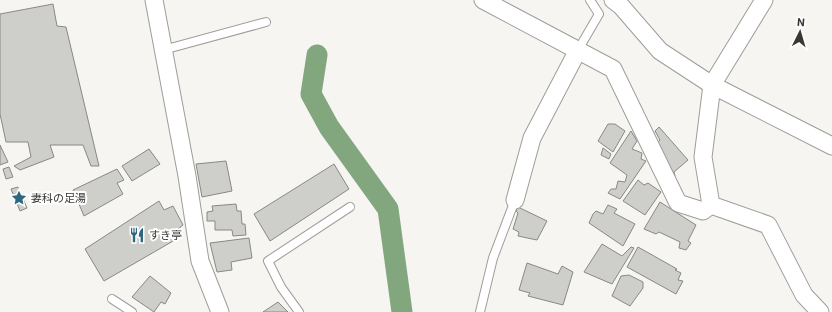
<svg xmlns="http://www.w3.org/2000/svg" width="832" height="312" font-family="Roboto,'Noto Sans JP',sans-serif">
<rect width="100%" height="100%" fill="#f7f5f2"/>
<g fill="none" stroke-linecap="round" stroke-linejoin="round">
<polyline stroke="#82a77f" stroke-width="21" points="317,55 311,94 329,127 388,209 402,312"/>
</g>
<g fill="#cecfcb" stroke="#888885">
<polygon points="53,4 57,26 66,27 99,166 91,166 83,145 50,145 54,157 20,170 14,166 31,157 28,142 6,142 0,114 0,14"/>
<polygon points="608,124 615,124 625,131 613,152 598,141"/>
<polygon points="659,127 688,160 674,172 675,176 672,179 657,143 660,140 655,131"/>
<polygon points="631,131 637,141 632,149 642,153 641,159 646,161 620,199 608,193 611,189 616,189 618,181 625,182 627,175 610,163"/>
<polygon points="0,145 8,162 0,165"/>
<polygon points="603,148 611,154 609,159 601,155"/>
<polygon points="149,149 160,164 132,181 122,166"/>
<polygon points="226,161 232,191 202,197 196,164"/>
<polygon points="334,164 349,189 270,241 254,214"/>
<polygon points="9,167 13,177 6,179 3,169"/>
<polygon points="117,169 124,180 117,183 123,194 84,216 73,190"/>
<polygon points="638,180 644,185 648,183 661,192 645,215 623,201"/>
<polygon points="18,187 27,208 20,211 11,189"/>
<polygon points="159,201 164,210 173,206 183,225 177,230 180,237 104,281 85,249"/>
<polygon points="660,202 696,225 688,241 691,243 686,250 679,248 680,242 659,232 656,234 644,229"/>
<polygon points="236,204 237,211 241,211 242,224 245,224 246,235 233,236 232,230 215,230 215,221 207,221 207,212 213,211 212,206"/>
<polygon points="608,205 617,209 614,213 635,224 623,246 589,223 593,214 596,211 603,214"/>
<polygon points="518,207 547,221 537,240 518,236 519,232 513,229 518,213 516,211"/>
<polygon points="249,238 252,258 231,262 232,270 217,272 210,243"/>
<polygon points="602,244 622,256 631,247 634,248 612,284 584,272"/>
<polygon points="638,247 677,269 675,270 681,273 678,280 683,281 676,294 627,267"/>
<polygon points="527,263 558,274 562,266 573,272 563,305 528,296 530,293 519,290"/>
<polygon points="629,275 643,282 643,288 630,306 612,296 621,276"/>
<polygon points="150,276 171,293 165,304 161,302 154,312 132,297"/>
<polygon points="278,302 288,312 263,312"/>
</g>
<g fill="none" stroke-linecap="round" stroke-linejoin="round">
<g stroke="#9f9d9a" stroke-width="10">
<g id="service">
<polyline points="163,50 266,22"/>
<polyline points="578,50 599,14 590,0"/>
<polyline points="112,299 132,312"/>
<polyline points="299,312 281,287 268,261 350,207"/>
<polyline points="480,312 493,258 515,200"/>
</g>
</g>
<g stroke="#9f9d9a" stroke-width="19">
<g id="minor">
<polyline points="154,0 187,176 200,261 220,312"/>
<polyline points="483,0 613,69 678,203 703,211 711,205"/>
<polyline points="613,0 621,6 660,51 712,85 832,146"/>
<polyline points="764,0 712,85 703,157 711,205 768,225 804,295 820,312"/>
<polyline points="515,200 532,138 578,50"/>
</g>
</g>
<use href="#service" stroke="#fff" stroke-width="8"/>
<use href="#minor" stroke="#fff" stroke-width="17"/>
</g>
<defs>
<g id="sight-bare" transform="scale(1.2)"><path d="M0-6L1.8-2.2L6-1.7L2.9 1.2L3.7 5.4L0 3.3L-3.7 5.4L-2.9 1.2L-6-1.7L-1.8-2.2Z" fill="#2d6780" stroke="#fff" stroke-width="2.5" paint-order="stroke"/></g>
<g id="restaurant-bare" transform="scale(1.2)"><path d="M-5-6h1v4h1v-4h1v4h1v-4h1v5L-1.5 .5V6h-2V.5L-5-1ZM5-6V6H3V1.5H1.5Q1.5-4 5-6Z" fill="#2d6780" stroke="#fff" stroke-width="2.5" paint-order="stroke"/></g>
</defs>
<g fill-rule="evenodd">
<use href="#sight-bare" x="19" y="198"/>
<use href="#restaurant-bare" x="137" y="235"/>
</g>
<g text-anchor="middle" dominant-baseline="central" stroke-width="4" stroke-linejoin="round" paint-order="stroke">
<g font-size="11" fill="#373735" stroke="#fff" text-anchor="start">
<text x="31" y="198">妻科の足湯</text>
<text x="149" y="235">すき亭</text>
</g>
</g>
<g transform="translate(800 32) rotate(5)" stroke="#ffffff" stroke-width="3" paint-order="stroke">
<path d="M0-3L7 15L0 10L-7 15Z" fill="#373735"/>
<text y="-6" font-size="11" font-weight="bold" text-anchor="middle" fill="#373735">N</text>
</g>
</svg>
